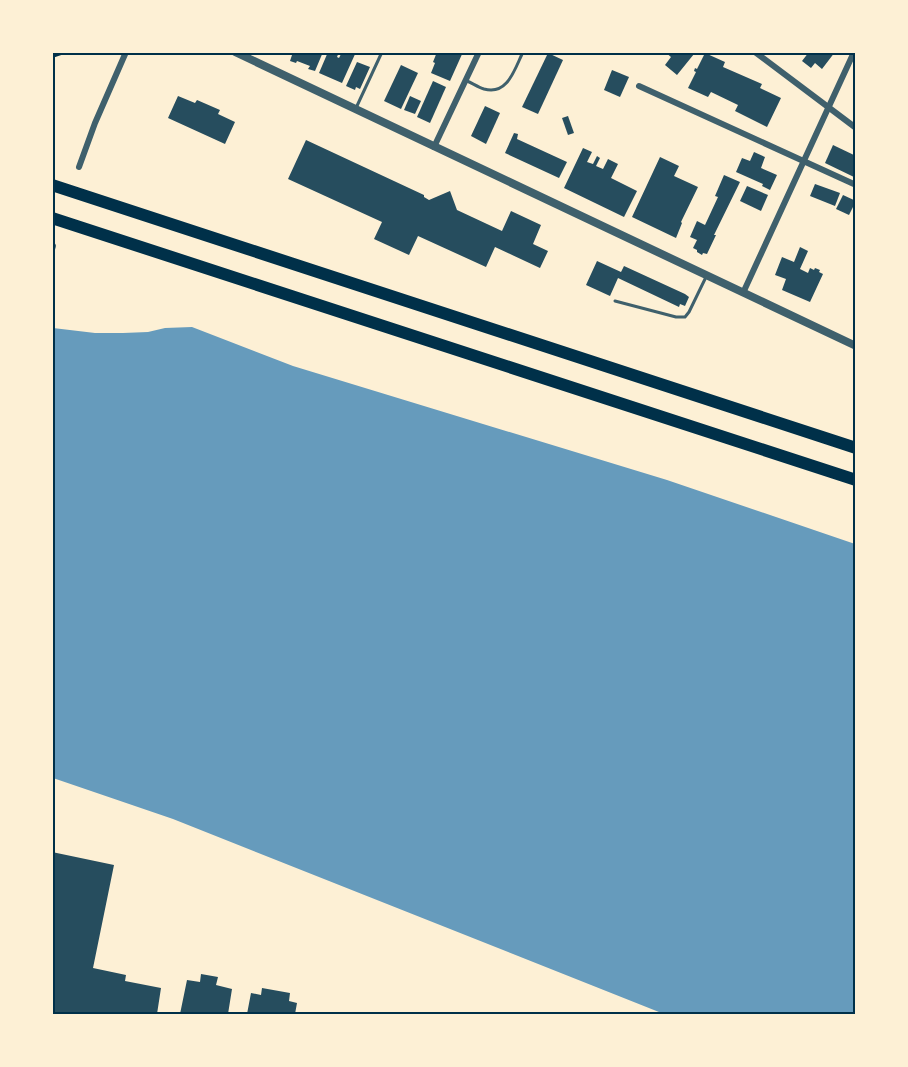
<svg xmlns="http://www.w3.org/2000/svg" width="908" height="1067" font-family="'Source Sans 3',sans-serif">
<rect width="100%" height="100%" fill="#fdf0d5"/>
<polygon fill="#669bbc" points="192,327 293,366 667,480 855,544 855,1014 664,1014 173,819 53,778 53,328 95,333 123,333 148,332 165,328"/>
<g fill="#264d5e">
<polygon points="293,52 323,52 315,71 308,69 310,66 297,61 296,63 290,61"/>
<polygon points="328,52 339,52 337,57 339,58 342,52 356,52 342,83 319,73"/>
<polygon points="437,52 463,52 450,81 431,73 435,63 433,62"/>
<polygon points="665,52 692,52 694,54 677,75 665,65 671,57"/>
<polygon points="809,52 835,52 822,69 815,63 811,68 802,61"/>
<polygon points="548,53 563,60 538,114 522,107"/>
<polygon points="705,53 725,62 723,67 762,84 760,88 781,98 767,127 735,111 738,105 711,92 708,97 688,88 696,72 694,71 695,68 697,69"/>
<polygon points="357,62 370,67 360,89 356,87 355,90 346,86"/>
<polygon points="401,65 418,73 401,109 384,101"/>
<polygon points="612,70 629,77 620,97 604,90"/>
<polygon points="433,81 446,87 430,123 417,117"/>
<polygon points="178,96 195,103 197,100 220,110 218,114 235,122 225,144 168,118"/>
<polygon points="410,96 421,101 415,114 404,110"/>
<polygon points="485,106 500,113 486,144 471,136"/>
<polygon points="568,116 574,133 568,135 562,118"/>
<polygon points="514,133 518,134 517,139 567,162 559,178 505,153"/>
<polygon points="306,140 424,195 424,197 429,200 450,191 457,210 502,231 511,211 541,225 533,244 548,251 540,268 495,247 486,267 418,236 409,255 374,239 382,222 288,179"/>
<polygon points="833,145 856,156 856,178 825,163"/>
<polygon points="583,148 592,152 587,162 593,164 597,156 600,158 596,166 603,169 608,159 618,164 611,178 637,191 624,217 564,188"/>
<polygon points="754,152 765,157 761,168 777,175 770,190 762,186 763,184 736,172 742,158 750,161"/>
<polygon points="660,157 679,166 674,176 698,187 681,222 682,223 676,238 632,217"/>
<polygon points="724,175 740,182 714,235 716,235 707,254 703,253 702,255 697,252 697,250 693,248 697,240 690,237 697,221 705,225 718,197 715,196"/>
<polygon points="815,184 840,193 835,206 810,196"/>
<polygon points="747,186 768,195 761,211 740,201"/>
<polygon points="843,195 856,201 849,215 836,209"/>
<polygon points="800,247 808,251 800,269 808,273 810,268 814,270 815,268 820,270 819,272 823,274 810,302 782,290 786,279 775,275 782,257 794,262"/>
<polygon points="597,261 621,272 624,266 685,294 689,297 685,306 680,304 679,307 618,278 610,296 586,285"/>
<polygon points="52,852 114,865 93,968 126,975 125,981 161,988 157,1014 52,1014"/>
<polygon points="201,974 218,977 216,985 232,989 228,1014 180,1014 187,980 200,982"/>
<polygon points="262,988 290,993 289,1001 297,1003 295,1014 247,1014 251,993 261,995"/>
</g>
<g fill="none" stroke-linecap="round" stroke-linejoin="round">
<polyline stroke="#003049" stroke-width="2" points="52,57 67,52"/>
<g stroke="#3f606c" stroke-width="3">
<path d="M467 81C472 83 478 87 484 89 508 96 515 68 523 52"/>
<polyline points="356,108 382,52"/>
<polyline points="615,301 676,317 685,317 689,312 706,277"/>
</g>
<g stroke="#3f606c" stroke-width="6">
<polyline points="755,52 856,128"/>
<polyline points="639,86 856,185"/>
<polyline points="434,147 479,52"/>
<polyline points="79,167 95,123 126,52"/>
<polyline points="52,249 53,246"/>
<polyline points="743,293 854,52"/>
</g>
<polyline stroke="#3f606c" stroke-width="8" points="235,52 856,346"/>
<g stroke="#003049" stroke-width="12">
<polyline points="52,185 856,448"/>
<polyline points="52,218 856,480"/>
</g>
</g>
<rect width="908" height="1067" fill="none" stroke="#fdf0d5" stroke-width="108"/>
<rect x="54" y="54" width="800" height="959" fill="none" stroke="#003049" stroke-width="2"/>
</svg>
